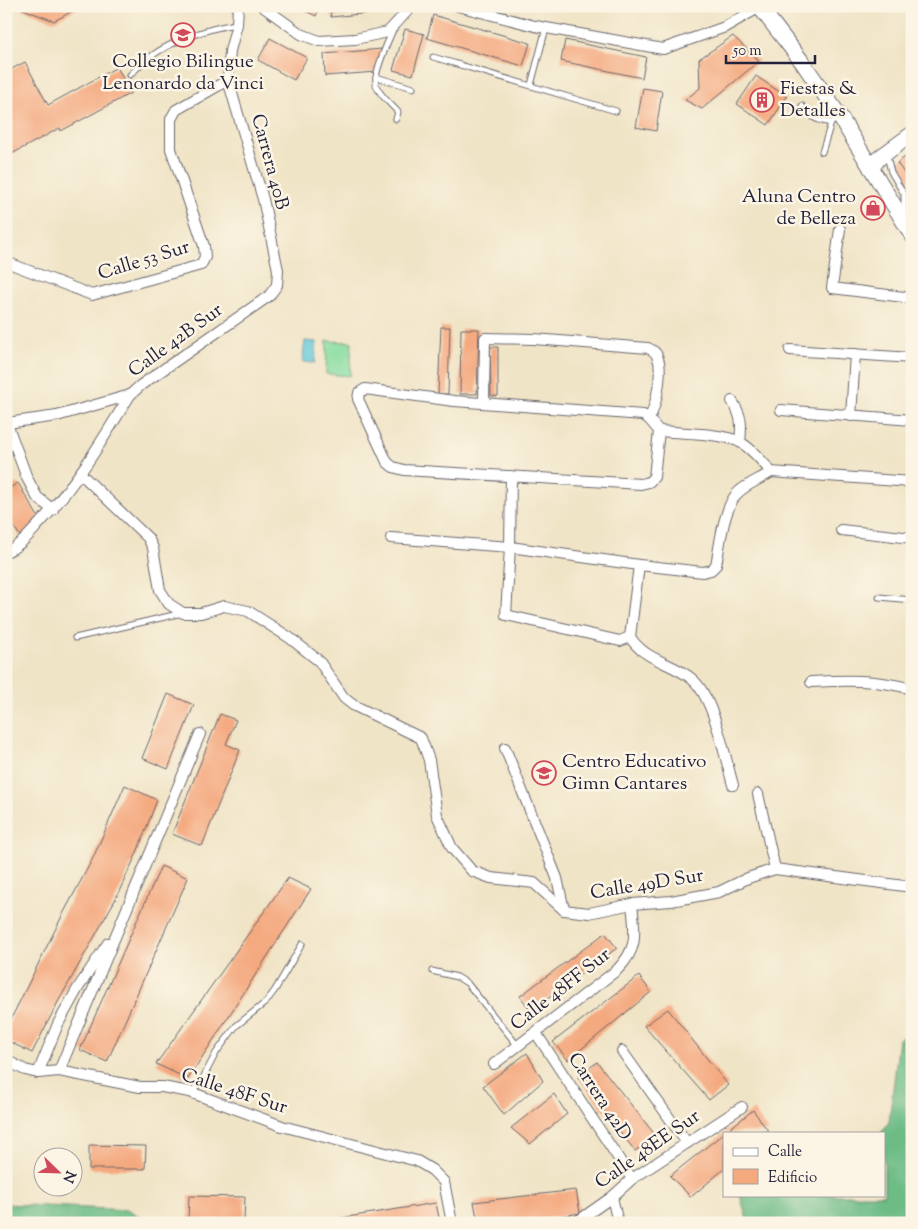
<svg xmlns="http://www.w3.org/2000/svg" width="918" height="1229" font-family="'Sorts Mill Goudy',serif">
<rect width="100%" height="100%" fill="#fcf5e5"/>
<filter id="ink" filterUnits="userSpaceOnUse"><feTurbulence type="fractalNoise" baseFrequency=".02" numOctaves="2"/><feDisplacementMap in="SourceGraphic" scale="10" xChannelSelector="R" yChannelSelector="G"/><feConvolveMatrix kernelMatrix="1 2 1 2 8 2 1 2 1" color-interpolation-filters="sRGB"/></filter>
<filter id="wash" filterUnits="userSpaceOnUse"><feTurbulence type="fractalNoise" baseFrequency=".0096" numOctaves="4" result="noise"/><feDisplacementMap in="SourceGraphic" scale="20" xChannelSelector="R" yChannelSelector="G"/><feGaussianBlur stdDeviation="1.12" result="paint"/><feColorMatrix in="noise" values="0 0 0 0 0 0 0 0 0 0 0 0 0 0 0 0 0 1.4 0 .05"/><feComposite in="paint" operator="in"/></filter>
<g filter="url(#wash)">
<rect width="100%" height="100%" fill="#f0e4c6"/>
<polygon fill="#87dda0" stroke="#54806e" points="327,341 352,342 350,376 326,374"/>
<g fill="#6dbc86" stroke="#486f60">
<polygon points="911,1031 909,1083 912,1091 912,1193 903,1223 748,1223 740,1195 884,1195 884,1133 881,1133 889,1122 899,1039"/>
<polygon points="6,1204 129,1210 150,1223 6,1223"/>
</g>
<polygon fill="#5ec8d9" stroke="#40758a" points="305,341 317,342 315,363 302,362"/>
<g id="blocks">
<g fill="#f4a97f">
<polygon points="15,6 82,6 54,21"/>
<polygon points="296,6 320,6 316,16"/>
<polygon points="330,6 390,6 390,11 331,17"/>
<polygon points="433,15 530,43 523,66 427,38"/>
<polygon points="405,29 424,34 413,75 393,70"/>
<polygon points="733,36 759,61 702,109 685,100 700,88 699,59"/>
<polygon points="270,38 307,58 294,80 258,60"/>
<polygon points="565,40 646,57 642,78 561,61"/>
<polygon points="382,49 376,72 325,76 324,54"/>
<polygon points="25,62 48,105 117,67 131,93 61,131 60,128 6,157 6,72"/>
<polygon points="756,76 787,97 768,125 737,104"/>
<polygon points="643,88 662,91 656,131 636,127"/>
<polygon points="912,152 912,184 897,163"/>
<polygon points="441,327 450,327 448,394 438,394"/>
<polygon points="461,329 479,329 477,394 460,394"/>
<polygon points="490,347 498,347 498,396 491,396"/>
<polygon points="18,483 40,520 20,536 6,515 6,490"/>
<polygon points="168,694 194,705 168,769 142,758"/>
<polygon points="220,714 236,720 226,744 240,750 202,846 172,834"/>
<polygon points="125,785 157,800 136,855 115,900 58,1002 32,1053 6,1040 6,1029 63,914 93,858"/>
<polygon points="161,866 188,878 107,1062 80,1050"/>
<polygon points="288,878 311,889 188,1079 156,1064"/>
<polygon points="605,933 617,948 531,1011 520,996"/>
<polygon points="639,976 651,992 568,1060 553,1042"/>
<polygon points="668,1009 728,1085 709,1100 644,1026"/>
<polygon points="527,1053 543,1081 504,1115 483,1086"/>
<polygon points="597,1062 656,1136 635,1151 578,1077"/>
<polygon points="554,1094 567,1114 530,1144 511,1128"/>
<polygon points="753,1110 769,1132 724,1133 724,1169 691,1197 670,1176"/>
<polygon points="89,1145 146,1146 145,1169 89,1169"/>
<polygon points="576,1190 580,1213 518,1223 478,1223 474,1202"/>
<polygon points="189,1196 245,1197 244,1220 188,1220"/>
<polygon points="436,1203 440,1223 341,1223 341,1218"/>
</g>
</g>
</g>
<g filter="url(#ink)">
<use href="#blocks" fill-opacity="0" stroke="#6a666c" stroke-width="1"/>
<g fill="none" stroke-linecap="round" stroke-linejoin="round">
<g stroke="#6a666c" stroke-width="7">
<g id="lane">
<path d="M392 32C388 41 373 76 376 85 379 95 391 104 398 112L396 119"/>
<polyline points="433,57 616,111"/>
<path d="M130 75C136 69 143 62 150 57 173 40 209 28 236 24"/>
<polyline points="376,77 413,88"/>
<polyline points="531,85 546,28"/>
<path d="M802 106C812 118 815 120 831 123L838 118"/>
<polyline points="822,152 831,123"/>
<polyline points="887,156 891,172 904,194 904,213"/>
<polyline points="879,597 912,600"/>
<polyline points="75,638 182,613"/>
<polyline points="432,971 457,977 467,983 518,1046"/>
<polyline points="191,1092 201,1082 216,1053 236,1026 266,1002 275,990 302,944"/>
</g>
</g>
<g stroke="#6a666c" stroke-width="12">
<g id="street">
<polyline points="262,6 301,34 319,41 355,39 388,32 412,6"/>
<polyline points="458,6 535,26 663,49 725,27 760,7"/>
<polyline points="840,229 832,288 912,298"/>
<polyline points="6,262 92,295 201,265 205,257 204,246 171,149 171,119 176,110 228,80"/>
<polyline points="790,350 912,358"/>
<polygon points="365,389 454,401 643,415 649,419 659,431 654,477 649,482 641,484 404,470 393,467 387,462 358,399 359,393"/>
<path d="M732 401C742 416 742 424 740 442"/>
<path d="M484 402 485 338 534 339 648 348C652 350 656 352 657 356 664 370 656 406 649 419"/>
<polyline points="781,410 912,420"/>
<polyline points="851,416 855,354"/>
<polyline points="6,421 27,478 37,497 53,510"/>
<polyline points="7,423 57,416 130,395"/>
<path d="M659 431C680 433 722 433 740 442 752 449 763 462 771 472L912 482"/>
<polyline points="81,474 148,538 153,548 160,590 169,604 183,613 201,613 224,606 248,611 290,638 319,661 344,698 353,705 421,738 429,760 437,815 452,848 472,871 491,878 534,883 564,910 589,913 632,904 671,901 719,892 748,878 775,869 912,887"/>
<polyline points="511,476 510,547 506,615 620,641 630,637"/>
<polyline points="841,530 912,538"/>
<path d="M391 538 510 547 639 565 703 572 711 570 716 565C720 545 723 513 735 496 742 486 761 479 771 472"/>
<path d="M6 552C20 546 28 536 38 525 75 486 102 441 130 395L141 385 269 296 277 285 278 270 263 199 228 80 230 51 237 24 238 6"/>
<path d="M639 565 630 637C645 661 672 662 692 679 714 697 725 758 733 785"/>
<path d="M811 682C847 680 876 679 912 689"/>
<polyline points="505,748 557,878 564,910"/>
<polyline points="758,794 775,869"/>
<polyline points="536,1033 632,1179"/>
<polyline points="622,1051 687,1143"/>
<polyline points="6,1060 25,1070 38,1073 59,1071 140,1087 162,1087 190,1092 282,1126 417,1161 432,1170 444,1182 452,1223"/>
<path d="M494 1064 617 970C639 948 635 933 632 904"/>
<polyline points="59,1071 200,734"/>
<polyline points="38,1073 58,1024 78,988 108,943"/>
<polyline points="612,1197 618,1223"/>
<polyline points="575,1223 612,1197 632,1179 742,1107"/>
</g>
</g>
<g stroke="#6a666c" stroke-width="17">
<g id="secondary">
<polyline points="759,6 803,63 840,117 912,235"/>
<polyline points="871,168 879,158 912,134"/>
</g>
</g>
<use href="#lane" stroke="#fff" stroke-width="5"/>
<use href="#street" stroke="#fff" stroke-width="10"/>
<use href="#secondary" stroke="#fff" stroke-width="15"/>
</g>
</g>
<defs>
<g id="school-ring" transform="scale(1.25)"><circle r="9.5" fill="#fcf5e5" stroke="#d1495b" stroke-width="1.5"/><path d="M0-5L7-2L0 1L-7-2ZM-4 1L0 2.5L4 1V4Q0 6-4 4Z" fill="#d1495b"/></g>
<g id="building-ring" transform="scale(1.25)"><circle r="9.5" fill="#fcf5e5" stroke="#d1495b" stroke-width="1.5"/><path d="M-4-6H4V6H1V3H-1V6H-4ZM-2.5-4.3h1.7v1.8h-1.7ZM.8-4.3h1.7v1.8H.8ZM-2.5-1h1.7V.8h-1.7ZM.8-1h1.7V.8H.8Z" fill="#d1495b"/></g>
<g id="shop-ring" transform="scale(1.25)"><circle r="9.5" fill="#fcf5e5" stroke="#d1495b" stroke-width="1.5"/><path d="M-5-2.5h2.3a2.7 3.5 0 0 1 5.4 0H5L5.5 6h-11ZM-1.5-2.5h3a1.5 2.3 0 0 0-3 0Z" fill="#d1495b"/></g>
</defs>
<g fill-rule="evenodd">
<use href="#school-ring" x="183" y="35"/>
<use href="#building-ring" x="762" y="100"/>
<use href="#shop-ring" x="873" y="208"/>
<use href="#school-ring" x="544" y="773"/>
</g>
<g text-anchor="middle" dominant-baseline="central" stroke-width="5" stroke-linejoin="round" paint-order="stroke">
<g font-size="19" fill="#22223b" stroke="#fcf5e5" text-anchor="start">
<text x="183" y="62" text-anchor="middle">Collegio Bilingue<tspan x="183" dy="22">Lenonardo da Vinci</tspan></text>
<text x="780" y="89">Fiestas &amp;<tspan x="780" dy="22">Detalles</tspan></text>
<text x="856" y="197" text-anchor="end">Aluna Centro<tspan x="856" dy="22">de Belleza</tspan></text>
<text x="562" y="762">Centro Educativo<tspan x="562" dy="22">Gimn Cantares</tspan></text>
</g>
<g font-size="19" fill="#22223b" stroke="#fcf5e5">
<text transform="translate(269 162) rotate(75)">Carrera 40B</text>
<text transform="translate(144 261) rotate(-17)">Calle 53 Sur</text>
<text transform="translate(176 341) rotate(-36)">Calle 42B Sur</text>
<text transform="translate(647 885) rotate(-9)">Calle 49D Sur</text>
<text transform="translate(561 990) rotate(-38)">Calle 48FF Sur</text>
<text transform="translate(234 1092) rotate(18)">Calle 48F Sur</text>
<text transform="translate(599 1097) rotate(57)">Carrera 42D</text>
<text transform="translate(648 1150) rotate(-35)">Calle 48EE Sur</text>
</g>
</g>
<rect width="918" height="1229" fill="none" stroke="#fcf5e5" stroke-width="25"/>
<rect x="723" y="1132" width="162" height="65" fill="#fcf5e5" stroke="#a5a1a1"/>
<rect x="733" y="1148" width="25" height="8" fill="#ffffff" stroke="#a5a1a1"/>
<text x="768" y="1156" font-size="15" fill="#22223b">Calle</text>
<rect x="733" y="1169" width="25" height="15" fill="#f4a97f" stroke="#a5a1a1"/>
<text x="768" y="1182" font-size="15" fill="#22223b">Edificio</text>
<g transform="translate(58 1172) rotate(113)"><circle r="24" fill="#fcf5e5" stroke="#a5a1a1"/>
<path d="M0-4L9 19L0 12L-9 19Z" fill="#d1495b"/>
<text y="-8" font-size="14" font-weight="bold" text-anchor="middle" fill="#22223b">N</text>
</g>
<path d="M726 55v8h89v-8" fill="none" stroke="#22223b" stroke-width="2.5"/>
<text x="733" y="55" font-size="15" fill="#22223b" stroke="#fcf5e5" stroke-width="4" paint-order="stroke">50 m</text>
</svg>
